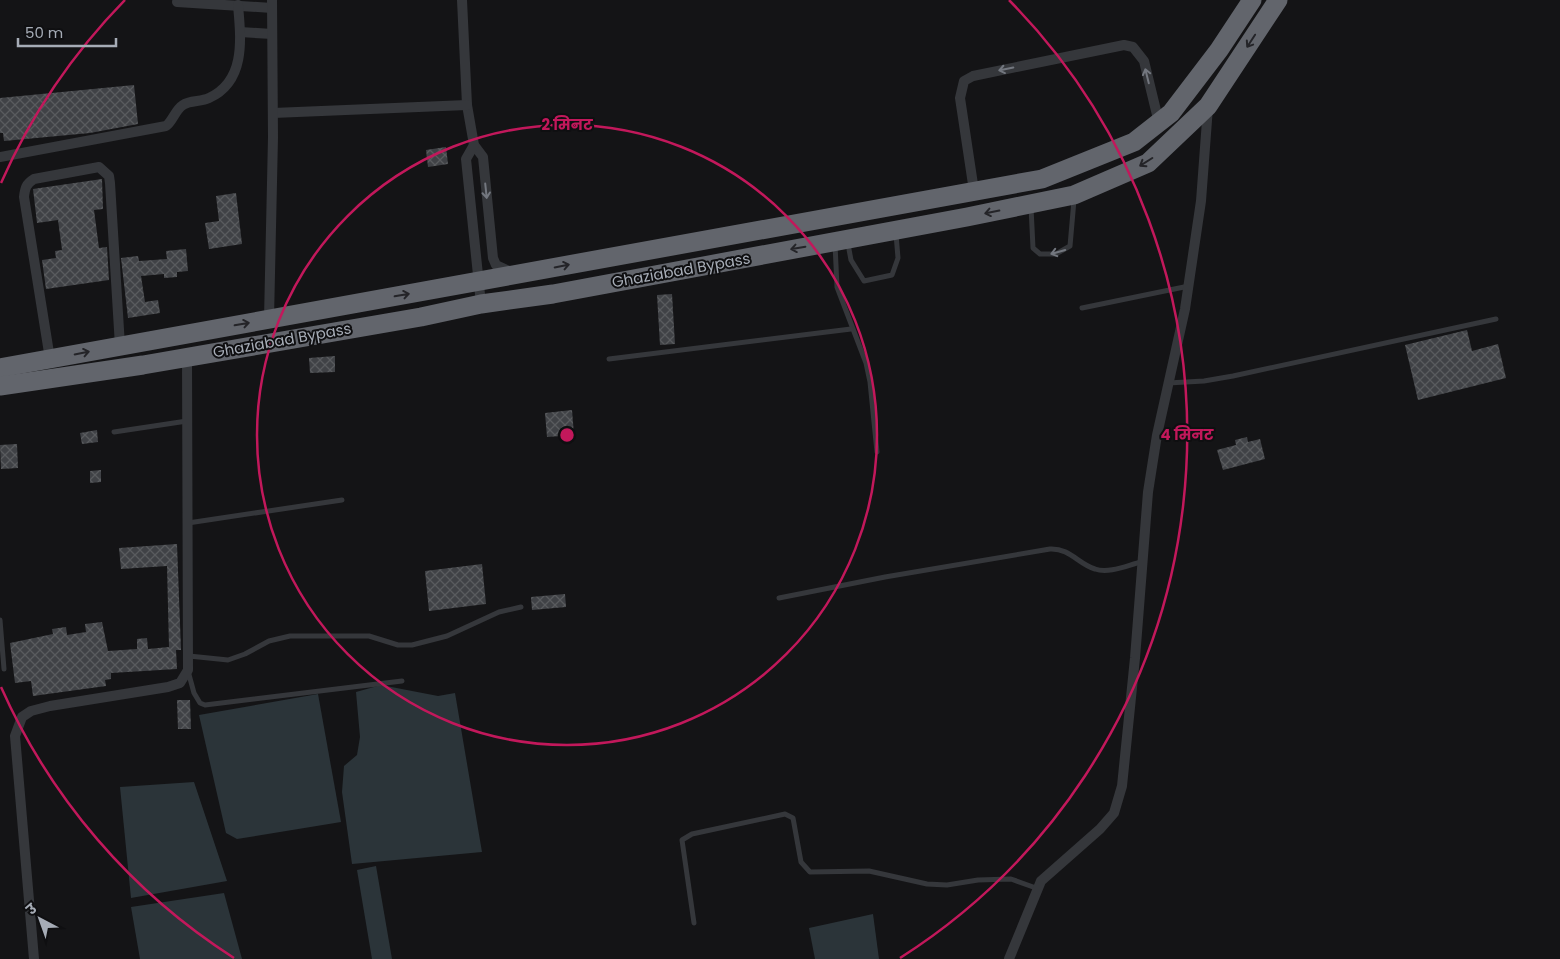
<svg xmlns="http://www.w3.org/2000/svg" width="1560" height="959" font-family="Poppins,'Noto Sans Devanagari',sans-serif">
<defs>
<pattern id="building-cross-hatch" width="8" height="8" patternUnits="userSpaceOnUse" patternTransform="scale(1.25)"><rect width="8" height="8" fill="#404246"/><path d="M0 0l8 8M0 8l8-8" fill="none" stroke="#595b5e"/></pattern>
</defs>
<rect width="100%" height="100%" fill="#141416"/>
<g fill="#2b3439">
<polygon points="381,685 438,696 455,693 482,852 352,864 342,792 344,766 357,755 360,737 356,692"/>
<polygon points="318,694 341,822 237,839 226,833 199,715"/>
<polygon points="194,782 227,881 131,898 120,787"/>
<polygon points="376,866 392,959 372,959 357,870"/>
<polygon points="224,893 242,959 140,959 131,907"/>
<polygon points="873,914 879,959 815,959 809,928"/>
</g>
<g fill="url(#building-cross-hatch)">
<polygon points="134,85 138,124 90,133 4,141 3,133 0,133 0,98"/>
<polygon points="446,147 448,164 428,167 426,150"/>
<polygon points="102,179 103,209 94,210 99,248 107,247 109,280 46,289 42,260 56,258 55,251 62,250 58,220 37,223 33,189"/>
<polygon points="236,193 242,244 209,249 205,223 219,221 216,196"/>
<polygon points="186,249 188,271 177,272 177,277 164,278 164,274 141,276 145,302 158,300 160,313 128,318 121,258 138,256 139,261 167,259 166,251"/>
<polygon points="672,294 675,344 660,345 657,295"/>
<polygon points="1467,330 1472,351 1498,344 1506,378 1418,400 1405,345"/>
<polygon points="335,356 335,372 310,373 309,358"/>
<polygon points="572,410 574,435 547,437 545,413"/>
<polygon points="97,430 98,442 82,444 80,433"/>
<polygon points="1247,437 1248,442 1260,439 1265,459 1223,470 1217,450 1236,445 1235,440"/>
<polygon points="17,444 18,468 1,469 0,445"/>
<polygon points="101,470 101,482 90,483 90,471"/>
<polygon points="177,544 181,650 176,650 177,669 111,673 111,679 105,680 106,686 33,696 31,681 15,683 10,643 53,634 52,629 66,627 67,635 86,632 85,624 102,622 108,651 137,649 137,639 147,638 148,649 169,647 167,566 121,569 119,548"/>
<polygon points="482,564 486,604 429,611 425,571"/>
<polygon points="565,594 566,607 532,610 531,597"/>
<polygon points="177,700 190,700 191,729 178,729"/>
</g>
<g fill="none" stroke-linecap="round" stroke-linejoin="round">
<g stroke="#35373b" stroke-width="5">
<polyline points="1031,207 1033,248 1040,254 1056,254 1070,246 1074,200"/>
<polyline points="835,244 837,287 866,363 870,382 877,452"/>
<polyline points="848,244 851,260 864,281 892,275 898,258 896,234"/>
<polyline points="1082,308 1189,286"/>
<polyline points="609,359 851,329"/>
<polyline points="1168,383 1204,381 1233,376 1496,319"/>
<polyline points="114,432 187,421"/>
<polyline points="188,523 342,500"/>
<path d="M779 598 885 577 1050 549C1070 548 1078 564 1095 569 1109 574 1128 565 1141 562"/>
<polyline points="0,620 4,669"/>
<polyline points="189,656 228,660 245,654 269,641 290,636 369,636 398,645 412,645 447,636 499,612 521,607"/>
<polyline points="188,671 194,693 200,703 205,705 402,681"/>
<polyline points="694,923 682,840 692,834 785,814 793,818 801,862 810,872 869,871 927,884 947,885 978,880 1011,879 1036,888"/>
</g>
<g stroke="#35373b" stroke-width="10">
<polyline points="462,0 467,105 474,145 483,157 493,258 496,265 513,273"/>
<polyline points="177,2 272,8"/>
<polyline points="240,32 272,34"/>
<polyline points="273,113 467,105"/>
<polyline points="474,145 466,159 481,304"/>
<path d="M0 157 166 126C173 121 175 110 183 105 190 100 201 102 209 98 246 81 241 39 238 5"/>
<polyline points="974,191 960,98 964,81 973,76 1124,45 1133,47 1144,61 1159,123"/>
<polyline points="269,319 273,137 272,0"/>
<path d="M50 359 24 197C25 188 26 184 34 179L99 167 109 176 110 183 120 346"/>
<polyline points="34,959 15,736 22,717 31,711 50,706 168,687 180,683 188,670 187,357"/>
<polyline points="1009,959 1041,881 1100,829 1114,813 1122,786 1135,658 1148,492 1157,435 1185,309 1201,201 1208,107"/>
</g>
<g stroke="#62656c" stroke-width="19">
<polyline points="0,368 1042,179 1134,142 1171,113 1219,50 1252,0"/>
<polyline points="0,386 143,365 421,317 481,304 553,294 967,217 1074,195 1148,163 1208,106 1278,0"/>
</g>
</g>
<defs><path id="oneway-shaft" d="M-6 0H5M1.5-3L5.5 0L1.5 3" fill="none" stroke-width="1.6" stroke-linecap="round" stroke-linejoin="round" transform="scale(1.25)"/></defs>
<g stroke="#242428">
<use href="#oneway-shaft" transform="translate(1251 41) rotate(123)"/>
<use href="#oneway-shaft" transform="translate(1146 162) rotate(148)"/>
<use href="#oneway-shaft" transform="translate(992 212) rotate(169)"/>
<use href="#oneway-shaft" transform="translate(798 248) rotate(170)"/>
<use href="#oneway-shaft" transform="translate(562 266) rotate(-11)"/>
<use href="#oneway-shaft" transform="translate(402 295) rotate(-10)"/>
<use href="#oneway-shaft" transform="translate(242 324) rotate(-10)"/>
<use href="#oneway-shaft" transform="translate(82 353) rotate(-11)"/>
</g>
<g stroke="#73777f">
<use href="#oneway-shaft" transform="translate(1006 69) rotate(168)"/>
<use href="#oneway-shaft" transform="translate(1147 76) rotate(-104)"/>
<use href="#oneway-shaft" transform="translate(486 191) rotate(84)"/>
<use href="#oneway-shaft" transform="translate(1058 252) rotate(164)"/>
</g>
<g fill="none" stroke="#c2185b" stroke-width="2.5">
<circle cx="567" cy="435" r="310"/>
<path d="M234 958A620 620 0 0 1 1 687M1 183A620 620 0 0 1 125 0M1009 0A620 620 0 0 1 900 958"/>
</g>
<g text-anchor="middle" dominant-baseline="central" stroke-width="4" stroke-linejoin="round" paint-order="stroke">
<g font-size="15" fill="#a6acb6" stroke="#0f0f11">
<text transform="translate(681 270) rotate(-10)">Ghaziabad Bypass</text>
<text transform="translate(282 340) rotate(-10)">Ghaziabad Bypass</text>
</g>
</g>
<circle cx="567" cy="435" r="8" fill="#c2185b" stroke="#0f0f11" stroke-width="2.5"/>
<g font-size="15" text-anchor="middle" font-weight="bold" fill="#c2185b" stroke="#0f0f11" stroke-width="4" stroke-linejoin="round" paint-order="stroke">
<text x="567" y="130">2 मिनट</text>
<text x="1187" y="440">4 मिनट</text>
</g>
<g transform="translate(40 919) rotate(319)" stroke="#0f0f11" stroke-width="4" paint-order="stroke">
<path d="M0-4L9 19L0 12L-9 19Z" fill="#a6acb6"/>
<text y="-8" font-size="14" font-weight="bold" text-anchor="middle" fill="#a6acb6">उ</text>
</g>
<path d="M18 38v8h98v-8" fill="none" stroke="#a6acb6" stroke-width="2.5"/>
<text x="25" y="38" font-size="15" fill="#a6acb6" stroke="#0f0f11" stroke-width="4" paint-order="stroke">50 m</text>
</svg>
